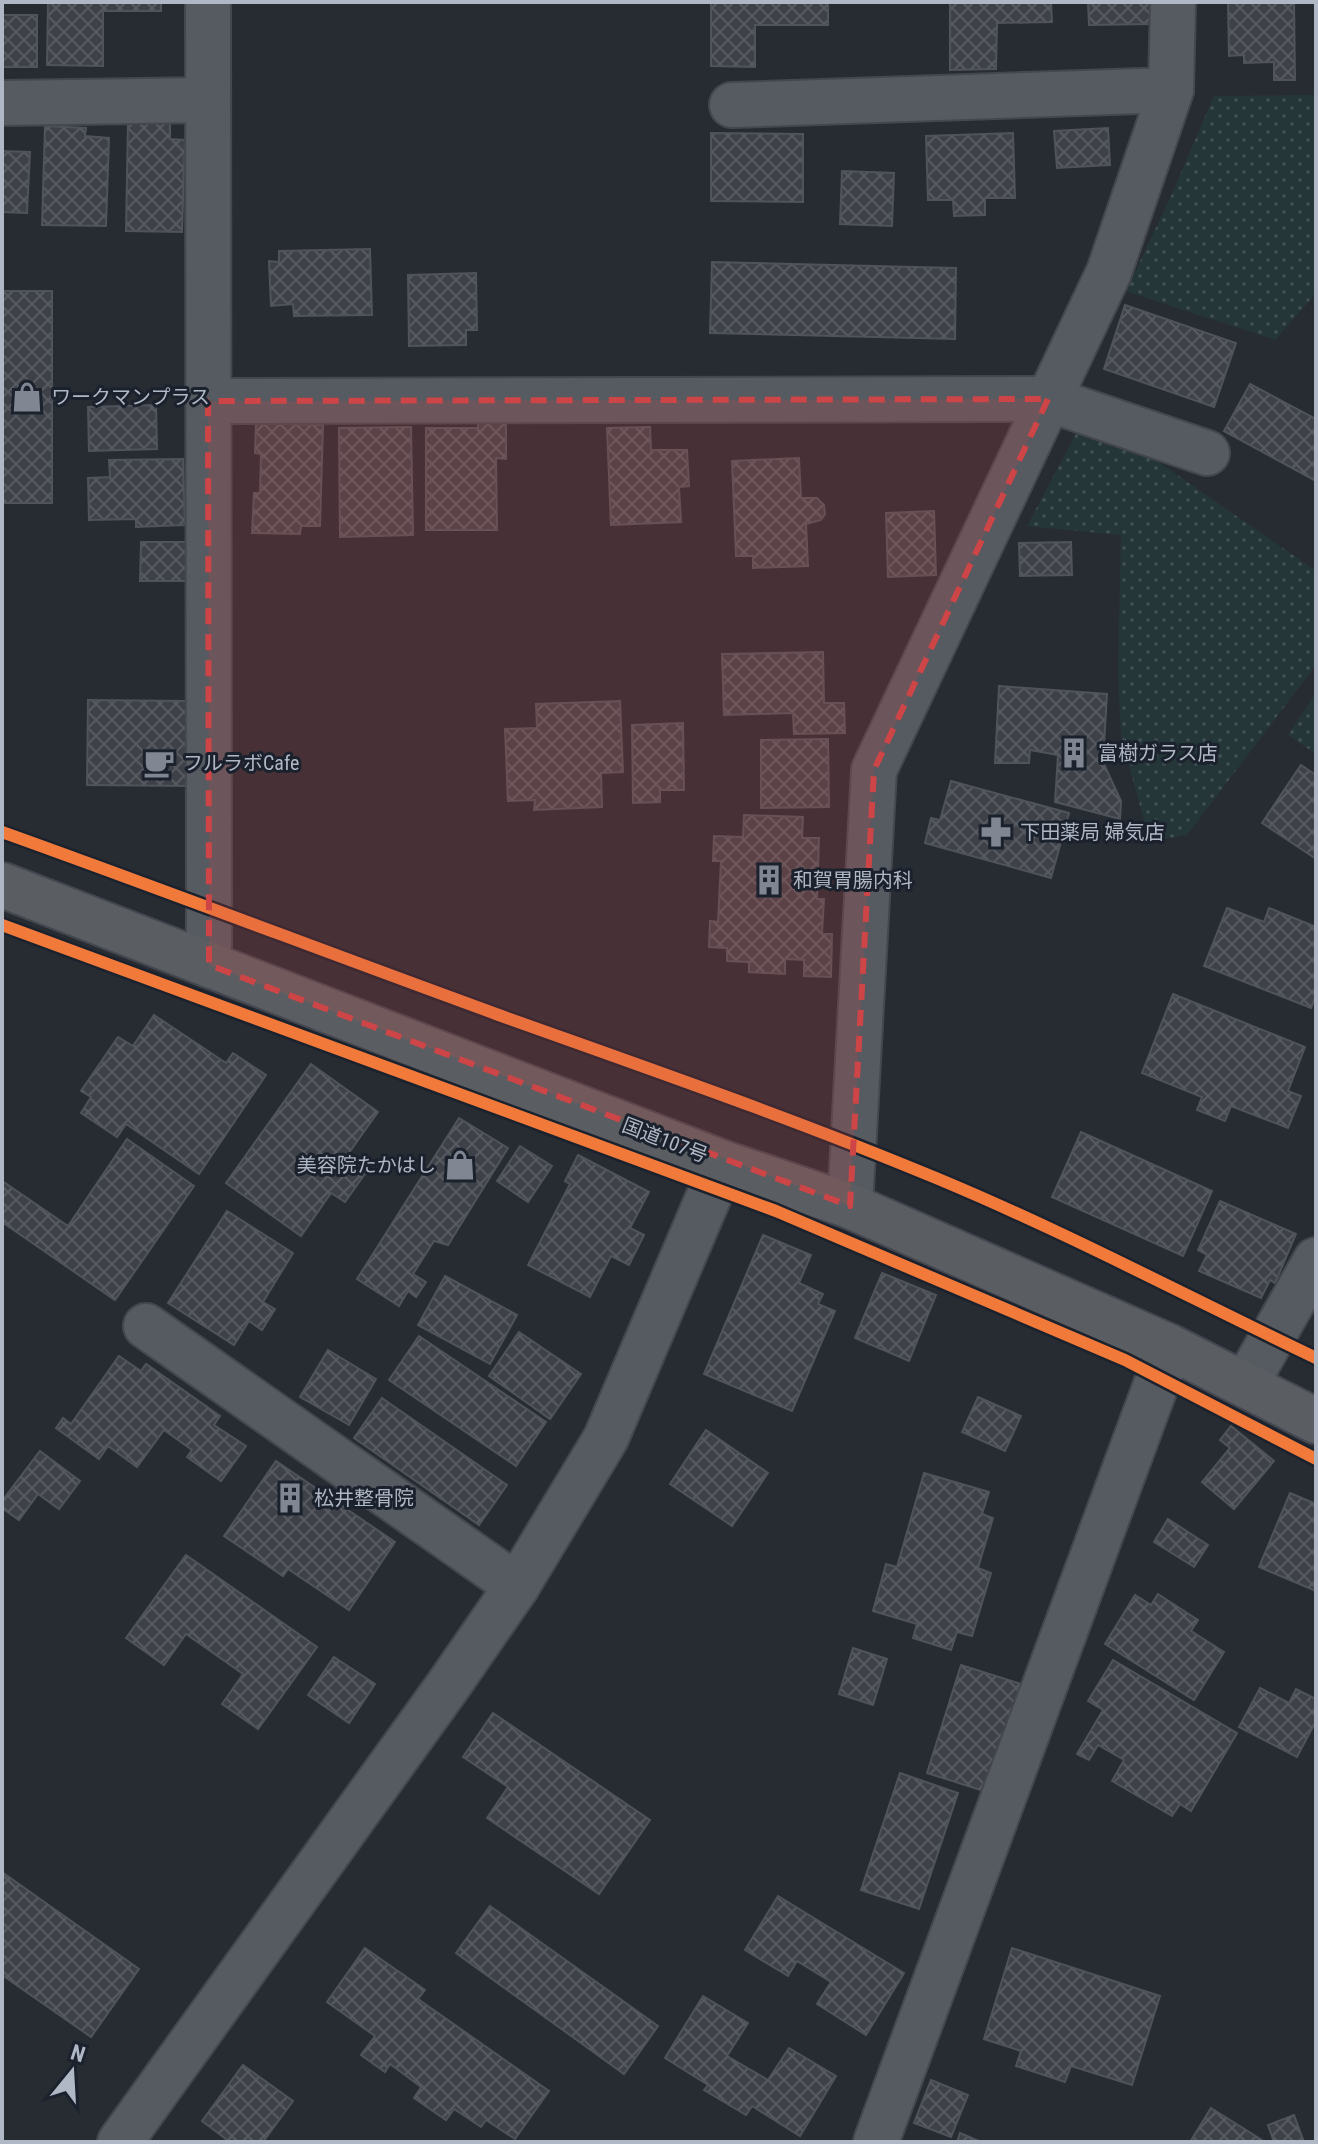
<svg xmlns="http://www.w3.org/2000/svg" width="1318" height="2144" font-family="'Roboto Condensed','Noto Sans JP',sans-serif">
<defs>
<pattern id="grass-dots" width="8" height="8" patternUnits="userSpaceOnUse" patternTransform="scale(2)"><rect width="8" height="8" fill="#253639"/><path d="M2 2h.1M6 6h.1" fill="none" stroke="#425154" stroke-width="1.8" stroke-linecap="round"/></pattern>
<pattern id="building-cross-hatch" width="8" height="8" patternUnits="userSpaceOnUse" patternTransform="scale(2)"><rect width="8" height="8" fill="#3e4248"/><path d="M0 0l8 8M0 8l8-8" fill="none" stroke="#575b61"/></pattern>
</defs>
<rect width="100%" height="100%" fill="#272c33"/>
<g fill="url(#grass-dots)">
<polygon points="1316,95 1316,293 1275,340 1126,291 1171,196 1214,96"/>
<polygon points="1077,432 1157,461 1316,571 1316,665 1187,835 1164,839 1145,824 1121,736 1118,672 1121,535 1027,526"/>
<polygon points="1316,693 1316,754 1288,735"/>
</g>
<g fill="url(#building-cross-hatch)" stroke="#4f535b" stroke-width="2">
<polygon points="48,2 161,2 161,11 103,11 103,66 47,65"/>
<polygon points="711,2 828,2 828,25 755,25 755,67 711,66"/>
<polygon points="950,2 1051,2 1052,22 997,23 996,69 950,70"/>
<polygon points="1088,2 1150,2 1151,24 1089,25"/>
<polygon points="1228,2 1294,2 1295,80 1274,80 1274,62 1244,63 1244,55 1229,56"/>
<rect x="2" y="15" width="35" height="52"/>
<polygon points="128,122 170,123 170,139 185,140 182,232 126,231"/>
<polygon points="45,126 86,128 85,136 109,138 106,226 42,225"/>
<polygon points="1108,128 1110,165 1057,168 1054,131"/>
<polygon points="711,133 803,134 803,202 711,201"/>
<polygon points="1013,133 1015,198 985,198 985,215 954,216 953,200 928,200 926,136"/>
<polygon points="2,151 30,152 27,213 2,212"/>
<polygon points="842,171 894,173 892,226 840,224"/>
<polygon points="370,249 372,315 294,316 293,304 271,306 269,261 279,262 279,251"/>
<polygon points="712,262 956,268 955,339 710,333"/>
<polygon points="476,273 477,330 466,330 466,345 409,346 408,275"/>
<rect x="2" y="291" width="50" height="212"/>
<polygon points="1125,305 1236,343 1214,407 1104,369"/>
<polygon points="1250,384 1316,419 1316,481 1224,431"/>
<polygon points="156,405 157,449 89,451 88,407"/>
<polygon points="506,419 506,459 496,458 497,530 426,530 426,428 478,428 478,420"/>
<polygon points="256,423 323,425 320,526 301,526 300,534 252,533 254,493 260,493 261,454 255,453"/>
<polygon points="411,427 413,535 340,537 339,428"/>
<polygon points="650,427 651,450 687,450 689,486 679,487 681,522 611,525 607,428"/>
<polygon points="799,458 801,498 817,498 824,505 825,514 821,520 806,524 808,566 753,568 753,556 736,556 732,461"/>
<polygon points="183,459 185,525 136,527 136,519 89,520 88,478 110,477 109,460"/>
<polygon points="934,511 936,575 888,577 886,513"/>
<polygon points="141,542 194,542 193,581 140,581"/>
<polygon points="1071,542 1072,575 1020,576 1019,543"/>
<polygon points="823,652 824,703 844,703 845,733 794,734 793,713 724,715 722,654"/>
<polygon points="999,686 1107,694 1103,762 1121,801 1120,819 1055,802 1058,755 1030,750 1029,763 995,763"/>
<polygon points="88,700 188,701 187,786 87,785"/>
<polygon points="620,701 623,772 601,773 602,807 534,810 535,800 508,801 505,729 537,728 536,704"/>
<polygon points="683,723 684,790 660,790 660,802 633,803 632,725"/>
<polygon points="828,739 829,807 761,808 761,740"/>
<polygon points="1301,765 1316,775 1316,859 1262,823"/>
<polygon points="951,781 1069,813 1051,878 925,843 931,818 940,820"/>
<polygon points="744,815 803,817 802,838 819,838 817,899 824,899 822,934 832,934 831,977 804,976 804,960 785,959 785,974 749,972 749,962 727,961 727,948 709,947 710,921 718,922 721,861 713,861 714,836 743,837"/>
<polygon points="1227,908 1264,922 1269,908 1316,927 1316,995 1311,1008 1204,966"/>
<polygon points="1173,994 1305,1047 1288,1091 1301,1096 1288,1128 1231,1106 1225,1121 1197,1110 1202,1097 1142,1073"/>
<polygon points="154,1015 226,1063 233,1053 266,1075 199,1174 126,1124 117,1137 81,1113 91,1097 81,1091 118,1037 133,1046"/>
<polygon points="311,1064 378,1112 346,1157 367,1171 345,1202 331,1193 301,1236 226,1183"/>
<polygon points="459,1118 508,1148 448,1245 434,1241 413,1274 426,1282 416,1297 408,1291 399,1306 357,1279"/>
<polygon points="1081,1132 1212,1191 1183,1256 1052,1197"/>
<polygon points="127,1139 194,1186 115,1300 2,1222 2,1181 68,1226"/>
<polygon points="520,1146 552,1166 528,1202 497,1181"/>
<polygon points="578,1155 649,1192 630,1228 644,1235 629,1265 611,1256 590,1297 528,1265 570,1184 565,1181"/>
<polygon points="1220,1201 1296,1234 1275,1283 1270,1280 1261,1298 1199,1271 1207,1255 1198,1250"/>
<polygon points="227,1211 293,1253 263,1302 275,1309 262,1330 249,1321 234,1345 168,1303"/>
<polygon points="763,1235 811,1255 799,1283 823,1294 818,1304 835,1311 792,1411 704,1374"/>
<polygon points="882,1273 936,1295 909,1361 855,1338"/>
<polygon points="445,1276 517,1315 490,1364 418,1325"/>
<polygon points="519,1332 581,1374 550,1419 489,1376"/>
<polygon points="419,1336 546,1422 516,1466 389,1380"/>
<polygon points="328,1350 376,1379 349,1425 300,1397"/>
<polygon points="119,1356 141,1371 146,1364 220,1416 214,1425 246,1446 221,1481 187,1457 192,1450 164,1430 137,1467 108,1446 99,1459 56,1428 63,1418 71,1424"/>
<polygon points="978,1397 1021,1416 1005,1451 962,1432"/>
<polygon points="382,1398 507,1485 479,1525 354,1438"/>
<polygon points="1231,1426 1274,1461 1234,1509 1202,1482 1230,1448 1220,1440"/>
<polygon points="706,1430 768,1473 732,1526 670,1484"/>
<polygon points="40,1451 80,1481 59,1509 38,1494 19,1520 2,1508 2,1501"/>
<polygon points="276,1461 395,1542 349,1610 288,1569 283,1576 224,1536"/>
<polygon points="924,1473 989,1492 982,1514 993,1518 978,1568 991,1573 972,1636 957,1632 951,1650 913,1638 917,1624 873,1611 886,1564 897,1567"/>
<polygon points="1290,1493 1316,1504 1316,1591 1259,1567"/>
<polygon points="1168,1519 1208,1545 1194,1567 1154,1542"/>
<polygon points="186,1555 317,1647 258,1729 222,1704 243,1674 186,1634 164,1665 126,1638"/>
<polygon points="1158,1594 1198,1620 1191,1631 1224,1652 1194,1700 1105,1644 1135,1595 1151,1605"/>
<polygon points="853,1648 887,1659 873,1705 839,1694"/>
<polygon points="334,1657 375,1684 349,1723 308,1695"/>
<polygon points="1113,1660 1237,1733 1191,1811 1180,1804 1172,1816 1112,1781 1124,1760 1098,1745 1089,1760 1077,1754 1103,1710 1088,1701"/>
<polygon points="961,1665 1021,1684 987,1792 927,1773"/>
<polygon points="1260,1688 1289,1703 1296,1689 1316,1699 1316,1721 1297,1757 1239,1727"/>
<polygon points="493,1713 650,1820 599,1894 487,1818 508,1787 463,1757"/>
<polygon points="900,1773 958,1793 919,1909 861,1890"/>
<polygon points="2,1872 139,1969 91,2037 2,1975"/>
<polygon points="778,1896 904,1973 866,2035 817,2004 831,1982 797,1961 788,1976 745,1950"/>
<polygon points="490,1906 658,2026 624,2074 456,1953"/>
<polygon points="365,1948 425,1990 418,1999 549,2091 515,2139 486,2120 481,2127 454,2109 446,2120 414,2098 421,2087 390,2064 385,2072 361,2055 375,2036 327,2002"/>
<polygon points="1012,1948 1160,1996 1132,2085 1071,2066 1065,2082 1016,2066 1021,2051 984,2039"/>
<polygon points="703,1996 748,2023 727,2056 768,2080 789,2048 836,2076 800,2136 752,2106 746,2115 704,2090 708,2085 665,2058"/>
<polygon points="243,2065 293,2101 263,2142 230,2142 202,2121"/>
<polygon points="931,2080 968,2095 951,2137 914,2123"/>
<polygon points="1211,2108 1262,2140 1261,2142 1190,2142"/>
<polygon points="1294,2115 1304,2142 1274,2142 1268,2125"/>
<polygon points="960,2133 981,2142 957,2142"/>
</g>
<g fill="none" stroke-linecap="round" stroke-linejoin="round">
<g stroke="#44484e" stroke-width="48">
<g id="minor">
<polyline points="208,2 209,965"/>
<polyline points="2,103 208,100"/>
<polyline points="732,105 1171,90"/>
<polyline points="208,401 1048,399 1207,453"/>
<polyline points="850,1206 874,770 1109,272 1171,90 1173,2"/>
<polyline points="146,1326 517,1586"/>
<polyline points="1246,1384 1316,1260"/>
<polyline points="120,2142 450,1683 517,1586 606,1438 723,1163"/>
<polyline points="876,2142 1170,1347"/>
</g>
</g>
<g stroke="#44474f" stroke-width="48">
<polyline id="trunk" points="2,885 723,1163 850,1206 1170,1347 1316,1421"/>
</g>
<use href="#minor" stroke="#565a61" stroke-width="44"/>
<use href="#trunk" stroke="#5a5e62" stroke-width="44"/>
<g stroke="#1b222d" stroke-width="17">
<g id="cycleway">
<path d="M2 832C167 891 331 954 496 1014 644 1067 792 1118 936 1178 1066 1232 1190 1298 1316 1358"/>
<polyline points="2,925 776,1211 1125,1360 1316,1459"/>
</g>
</g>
<use href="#cycleway" stroke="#f17a3a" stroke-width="12"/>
</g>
<path fill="#ce4547" fill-opacity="0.2" stroke="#ce4547" stroke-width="6" stroke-dasharray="16 10" stroke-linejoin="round" d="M1048 399 874 770 850 1206 209 965 208 401Z"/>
<defs>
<g id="shop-bare" transform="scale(2.4)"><path d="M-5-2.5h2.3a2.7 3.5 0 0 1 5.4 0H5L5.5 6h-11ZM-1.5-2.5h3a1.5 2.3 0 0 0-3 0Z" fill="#808692" stroke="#1b222d" stroke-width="2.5" paint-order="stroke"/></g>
<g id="building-bare" transform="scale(2.4)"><path d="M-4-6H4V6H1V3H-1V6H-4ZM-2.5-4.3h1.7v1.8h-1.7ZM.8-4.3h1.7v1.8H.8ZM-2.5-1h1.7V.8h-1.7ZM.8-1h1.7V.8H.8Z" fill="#808692" stroke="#1b222d" stroke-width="2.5" paint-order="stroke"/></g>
<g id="cafe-bare" transform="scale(2.4)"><path d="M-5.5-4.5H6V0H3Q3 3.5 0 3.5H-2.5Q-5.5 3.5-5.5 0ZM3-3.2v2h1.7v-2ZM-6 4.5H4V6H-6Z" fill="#808692" stroke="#1b222d" stroke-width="2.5" paint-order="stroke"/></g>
<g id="pharmacy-bare" transform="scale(2.4)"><path d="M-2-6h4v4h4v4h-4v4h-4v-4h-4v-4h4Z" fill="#808692" stroke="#1b222d" stroke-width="2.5" paint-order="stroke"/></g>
</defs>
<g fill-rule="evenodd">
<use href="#shop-bare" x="27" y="397"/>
<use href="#building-bare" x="1074" y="753"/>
<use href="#cafe-bare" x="159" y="763"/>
<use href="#pharmacy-bare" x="996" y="832"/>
<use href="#building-bare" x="769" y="880"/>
<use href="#shop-bare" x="460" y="1165"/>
<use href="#building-bare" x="290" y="1498"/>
</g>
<g text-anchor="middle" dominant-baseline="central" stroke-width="6" stroke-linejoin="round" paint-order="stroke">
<g font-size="20" fill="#b0b7c5" stroke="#1b222d" text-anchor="start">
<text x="51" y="397">ワークマンプラス</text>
<text x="1098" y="753">富樹ガラス店</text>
<text x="183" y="763">フルラボCafe</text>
<text x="1020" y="832">下田薬局 婦気店</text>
<text x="793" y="880">和賀胃腸内科</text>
<text x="436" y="1165" text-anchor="end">美容院たかはし</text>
<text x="314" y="1498">松井整骨院</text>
</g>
<g font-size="20" fill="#b0b7c5" stroke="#1b222d">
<text transform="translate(665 1140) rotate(21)">国道107号</text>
</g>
</g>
<rect width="1318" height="2144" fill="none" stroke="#b0b7c5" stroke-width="8"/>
<g transform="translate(72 2072) rotate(18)" stroke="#1b222d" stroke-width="6" paint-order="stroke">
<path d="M0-6L14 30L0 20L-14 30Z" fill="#b0b7c5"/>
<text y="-12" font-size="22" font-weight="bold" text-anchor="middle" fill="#b0b7c5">N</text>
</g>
</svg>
